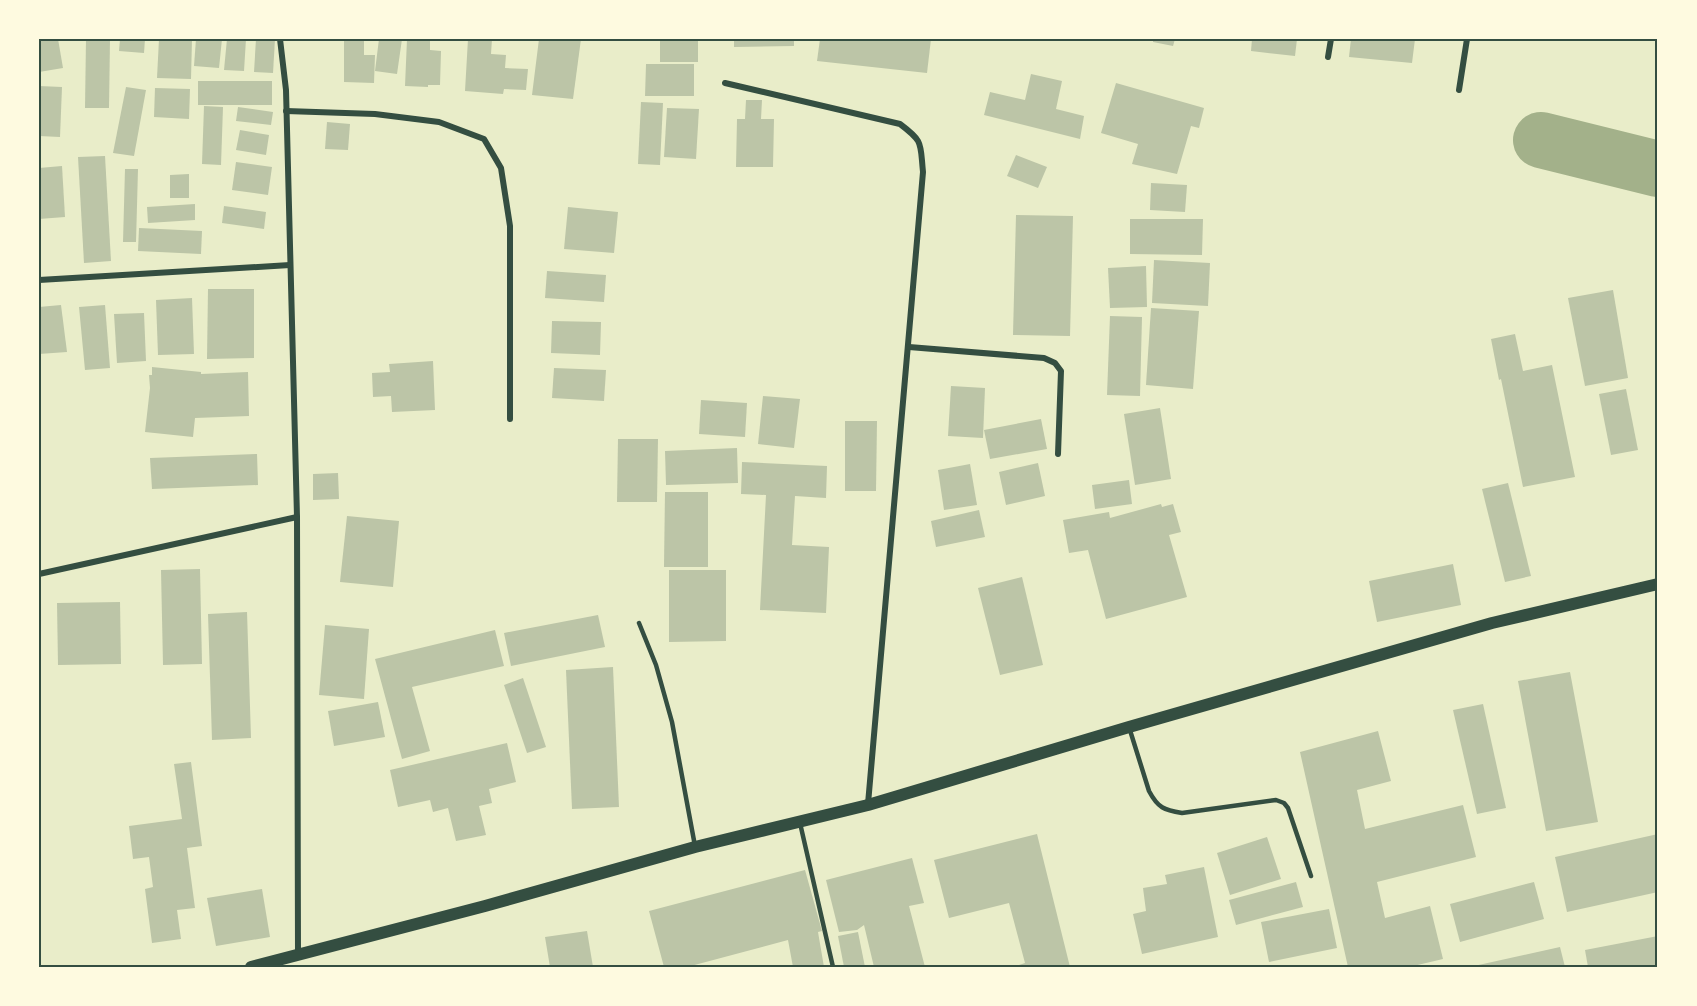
<svg xmlns="http://www.w3.org/2000/svg" width="1697" height="1006" font-family="'Alegreya Sans',sans-serif">
<rect width="100%" height="100%" fill="#e9edc9"/>
<g fill="none" stroke-linecap="round" stroke-linejoin="round">
<polyline stroke="#a3b18a" stroke-width="56" points="1541,140 1658,169"/>
</g>
<g fill="#bcc5a7">
<polygon points="58,39 63,68 39,72 39,41"/>
<polygon points="86,39 110,39 109,108 85,108"/>
<polygon points="120,39 145,39 144,53 119,51"/>
<polygon points="159,39 192,39 191,79 157,78"/>
<polygon points="196,39 222,39 219,68 194,66"/>
<polygon points="227,39 246,39 244,71 224,70"/>
<polygon points="256,39 275,39 273,73 254,72"/>
<polygon points="344,39 364,39 364,55 375,55 374,83 344,82"/>
<polygon points="379,39 402,39 397,74 375,71"/>
<polygon points="407,39 430,39 430,50 441,51 440,85 428,85 428,87 405,86"/>
<polygon points="468,39 492,39 491,54 506,55 505,68 528,69 526,90 504,89 503,94 465,91"/>
<polygon points="539,39 581,39 573,99 532,95"/>
<rect x="660" y="39" width="38" height="23"/>
<polygon points="734,39 794,39 794,46 734,47"/>
<polygon points="820,39 931,39 927,73 817,61"/>
<polygon points="1153,39 1175,39 1173,46 1153,42"/>
<polygon points="1252,39 1297,39 1295,56 1251,51"/>
<polygon points="1351,39 1415,39 1412,63 1349,57"/>
<polygon points="646,64 694,64 694,96 645,96"/>
<polygon points="1031,74 1062,81 1056,109 1084,116 1080,139 984,115 990,92 1025,100"/>
<rect x="198" y="81" width="74" height="24"/>
<polygon points="1116,83 1204,108 1199,128 1191,126 1177,174 1132,164 1138,144 1101,133"/>
<polygon points="39,86 62,87 60,137 39,136"/>
<polygon points="126,87 146,90 134,156 113,153"/>
<polygon points="155,88 190,89 189,119 154,117"/>
<polygon points="746,100 762,100 761,119 774,119 773,167 736,167 737,119 745,119"/>
<polygon points="641,102 663,103 660,165 638,164"/>
<polygon points="204,106 223,107 221,165 202,164"/>
<polygon points="238,107 273,112 271,125 236,121"/>
<polygon points="667,108 699,109 696,159 664,157"/>
<polygon points="327,122 350,124 348,150 325,149"/>
<polygon points="240,130 269,135 266,155 236,150"/>
<polygon points="1016,155 1047,167 1038,188 1007,176"/>
<polygon points="105,156 111,261 84,263 78,157"/>
<polygon points="236,162 272,167 268,195 232,190"/>
<polygon points="62,166 65,217 39,219 39,168"/>
<polygon points="125,169 138,169 136,242 123,242"/>
<polygon points="189,174 189,198 170,198 170,175"/>
<polygon points="1151,183 1187,185 1185,212 1150,210"/>
<polygon points="195,204 195,220 148,223 147,207"/>
<polygon points="224,206 266,212 264,229 222,223"/>
<polygon points="568,207 618,212 614,253 564,249"/>
<polygon points="1016,215 1073,216 1070,336 1013,335"/>
<polygon points="1130,219 1203,219 1202,255 1130,254"/>
<polygon points="139,228 202,231 201,254 138,251"/>
<polygon points="1154,260 1210,263 1208,306 1152,303"/>
<polygon points="1146,266 1147,307 1110,308 1108,268"/>
<polygon points="547,271 606,275 604,302 545,298"/>
<polygon points="208,289 254,289 254,358 207,359"/>
<polygon points="1613,290 1628,378 1585,386 1568,298"/>
<polygon points="192,298 194,354 158,355 156,300"/>
<polygon points="61,305 67,352 39,354 39,307"/>
<polygon points="105,305 110,368 85,370 79,307"/>
<polygon points="1151,308 1199,311 1193,389 1146,385"/>
<polygon points="144,313 146,361 117,363 114,314"/>
<polygon points="1110,316 1142,317 1140,396 1107,395"/>
<polygon points="552,321 601,322 600,355 551,353"/>
<polygon points="1515,334 1523,371 1552,365 1575,477 1523,487 1501,379 1499,380 1491,339"/>
<polygon points="433,361 435,410 392,412 391,396 373,397 372,373 390,372 389,364"/>
<polygon points="152,367 201,372 201,374 248,372 249,416 195,418 193,437 145,432 150,388 149,375 152,375"/>
<polygon points="554,368 606,370 604,401 552,398"/>
<polygon points="951,386 985,388 983,438 948,436"/>
<polygon points="1626,389 1638,450 1611,455 1599,394"/>
<polygon points="763,396 800,399 794,448 758,444"/>
<polygon points="701,400 747,403 745,437 699,434"/>
<polygon points="1160,408 1171,479 1135,485 1124,414"/>
<polygon points="1041,419 1047,449 990,459 984,430"/>
<polygon points="845,421 877,421 876,491 845,491"/>
<polygon points="618,439 658,439 657,502 617,502"/>
<polygon points="737,448 738,483 666,485 665,451"/>
<polygon points="257,454 258,485 152,489 150,458"/>
<polygon points="742,462 827,466 826,498 795,496 792,545 829,547 826,613 760,610 766,495 741,494"/>
<polygon points="1038,463 1045,496 1006,505 999,472"/>
<polygon points="970,464 977,505 944,510 938,470"/>
<polygon points="338,473 339,499 313,500 313,474"/>
<polygon points="1129,480 1132,504 1095,509 1092,485"/>
<polygon points="1508,483 1531,576 1505,582 1482,489"/>
<polygon points="665,492 708,492 708,567 664,567"/>
<polygon points="1161,504 1162,507 1173,504 1181,532 1169,535 1187,597 1106,619 1088,550 1069,553 1063,520 1109,512 1110,518"/>
<polygon points="979,510 985,537 936,547 931,521"/>
<polygon points="347,516 399,521 393,587 340,582"/>
<polygon points="1453,564 1461,605 1377,622 1369,581"/>
<polygon points="200,569 202,664 163,665 161,570"/>
<polygon points="669,570 726,570 726,641 669,642"/>
<polygon points="1022,577 1043,665 1000,675 978,588"/>
<polygon points="120,602 121,664 58,665 57,603"/>
<polygon points="247,612 251,738 212,740 208,614"/>
<polygon points="598,615 605,647 511,666 504,633"/>
<polygon points="325,625 369,629 364,699 319,695"/>
<polygon points="495,630 504,666 412,687 430,751 402,759 375,659"/>
<polygon points="613,667 619,807 572,809 566,670"/>
<polygon points="1570,672 1598,822 1546,831 1518,681"/>
<polygon points="523,678 546,747 527,753 504,685"/>
<polygon points="378,702 385,737 334,746 328,711"/>
<polygon points="1483,704 1506,808 1477,814 1453,710"/>
<polygon points="1378,731 1391,781 1357,790 1365,829 1463,805 1476,857 1377,882 1385,918 1430,906 1443,959 1409,967 1348,967 1300,752"/>
<polygon points="507,743 516,782 489,789 492,803 479,806 486,835 456,841 448,808 433,812 430,800 398,807 390,770"/>
<polygon points="191,762 202,846 187,848 195,908 177,910 181,939 152,943 145,889 153,887 149,857 133,859 129,826 182,819 174,764"/>
<polygon points="1037,834 1070,967 1013,967 1025,963 1009,903 949,918 934,860"/>
<polygon points="1658,834 1658,892 1567,912 1555,857"/>
<polygon points="1267,837 1281,879 1230,895 1217,853"/>
<polygon points="912,858 924,903 909,906 925,967 874,967 864,925 857,930 839,932 826,880"/>
<polygon points="1204,867 1218,937 1142,954 1133,914 1146,911 1143,888 1167,884 1165,875"/>
<polygon points="805,870 822,931 818,932 824,967 793,967 788,940 687,967 664,967 649,911"/>
<polygon points="1296,882 1303,907 1236,925 1229,900"/>
<polygon points="1534,882 1544,919 1460,942 1450,904"/>
<polygon points="262,889 270,937 216,946 207,898"/>
<polygon points="1329,909 1337,948 1269,962 1261,922"/>
<polygon points="587,931 593,967 550,967 545,937"/>
<polygon points="858,932 865,967 844,967 838,936"/>
<polygon points="1658,936 1658,967 1588,967 1585,950"/>
<polygon points="1560,947 1565,967 1474,967 1474,966"/>
</g>
<g fill="none" stroke-linecap="round" stroke-linejoin="round">
<g stroke="#344e41" stroke-width="4.5">
<polyline points="639,623 656,665 672,722 695,846"/>
<path d="M1129 727 1149 791C1158 808 1164 810 1182 813L1276 800 1284 803 1288 808 1311 876"/>
<polyline points="800,823 833,967"/>
</g>
<g stroke="#344e41" stroke-width="6">
<polyline points="280,39 286,90 297,517 298,955"/>
<polyline points="1328,57 1331,39"/>
<path d="M725 83 900 124C924 142 920 143 923 172L868 804"/>
<polyline points="1459,90 1467,39"/>
<polyline points="286,111 375,114 439,122 484,139 501,168 510,226 510,419"/>
<polyline points="39,280 290,265"/>
<polyline points="909,347 1044,358 1055,363 1061,371 1058,454"/>
<polyline points="39,574 297,517"/>
</g>
<polyline stroke="#344e41" stroke-width="12" points="251,967 485,906 695,847 868,805 1129,727 1492,623 1658,584"/>
</g>
<rect width="1697" height="1006" fill="none" stroke="#fefae0" stroke-width="81"/>
<rect x="40" y="40" width="1616" height="926" fill="none" stroke="#344e41" stroke-width="2"/>
</svg>
